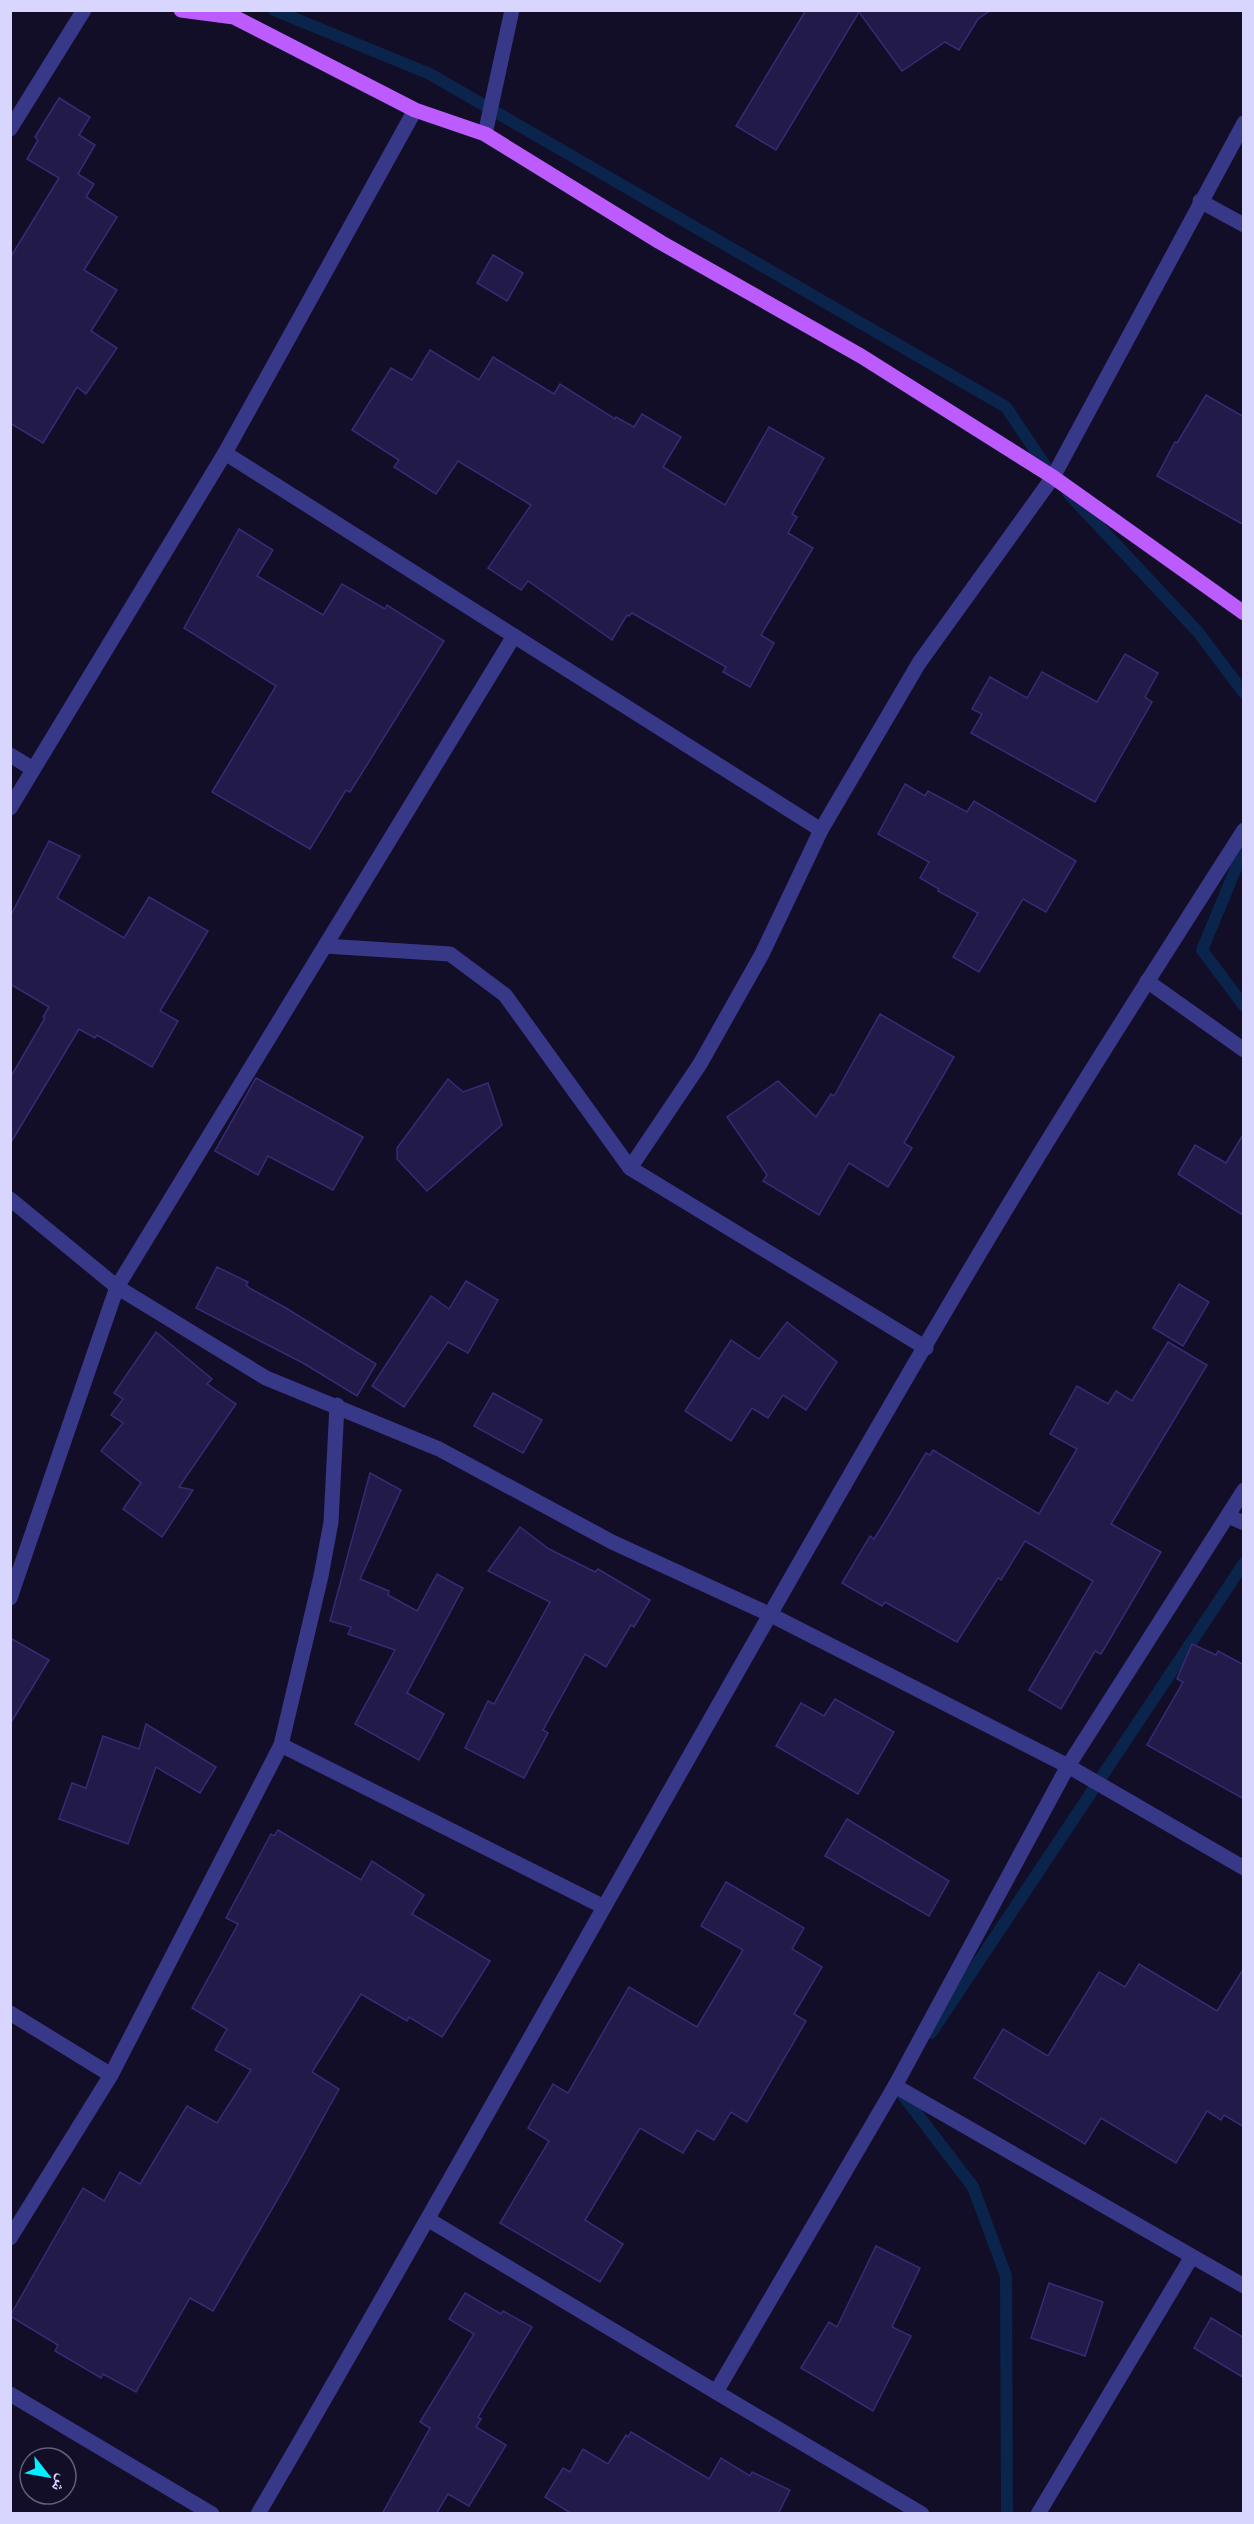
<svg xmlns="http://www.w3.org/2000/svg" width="1254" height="2524" font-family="'Source Sans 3','Noto Naskh Arabic',sans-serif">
<rect width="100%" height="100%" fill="#120e28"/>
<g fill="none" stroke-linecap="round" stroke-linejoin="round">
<g stroke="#0a244b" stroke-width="12">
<polyline points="274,10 430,74 1006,407 1051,474"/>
<polyline points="1068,493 1198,632 1244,693"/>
<polyline points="1244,849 1202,950 1244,1006"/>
<polyline points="931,2033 1244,1563"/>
<polyline points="899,2090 973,2187 1006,2276 1007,2514"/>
</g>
</g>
<g fill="#221a49" stroke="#372b76" stroke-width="1.5">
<polygon points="806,10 991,10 978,19 959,50 945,42 902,71 859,12 776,150 736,126"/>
<polygon points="59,98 90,117 79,135 95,145 78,174 94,184 86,197 117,217 84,270 117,290 91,331 117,348 86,394 77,387 43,443 10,423 10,258 59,178 27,159 38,140 35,137"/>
<polygon points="493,255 523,273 507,301 477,283"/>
<polygon points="430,350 479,380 493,357 554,394 560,384 615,419 616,417 634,427 642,414 681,437 663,467 725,505 769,427 824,458 792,514 797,517 788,533 813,548 761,635 774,643 750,687 723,672 726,667 632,613 629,616 627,615 612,640 528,581 521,590 488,568 531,505 458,461 436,494 394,467 399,460 352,430 391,368 412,380"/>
<polygon points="1206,395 1244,417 1244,525 1157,476 1175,442 1177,443"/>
<polygon points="239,529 273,550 257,576 323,615 342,584 385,609 387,605 444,641 350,792 346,790 310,849 212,792 276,686 184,628"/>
<polygon points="1125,654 1158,673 1145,697 1152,702 1095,802 971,733 982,714 972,709 990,677 1027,698 1042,672 1097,702"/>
<polygon points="905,784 925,796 928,791 967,812 974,801 1076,861 1046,912 1023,899 979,972 953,957 978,913 938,891 939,889 920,878 929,862 878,834"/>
<polygon points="49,841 80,856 57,898 124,938 149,897 208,931 160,1011 178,1021 152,1067 97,1035 95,1038 79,1029 10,1144 10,1078 45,1018 43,1017 49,1007 10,984 10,917"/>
<polygon points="880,1014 954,1057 904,1143 912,1148 888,1187 849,1163 819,1215 763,1181 767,1175 727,1117 778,1081 816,1117 831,1094 834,1096"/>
<polygon points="256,1078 363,1137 333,1190 268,1156 258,1175 215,1151"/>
<polygon points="448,1079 463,1092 488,1083 502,1125 427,1191 397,1159 397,1148"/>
<polygon points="1244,1133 1244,1216 1178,1174 1195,1145 1226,1163"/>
<polygon points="217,1267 248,1282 246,1285 251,1289 286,1308 376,1364 357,1396 303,1363 196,1308"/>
<polygon points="466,1281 498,1300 468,1353 448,1342 404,1407 372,1386 431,1296 449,1309"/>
<polygon points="1179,1284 1209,1302 1183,1346 1153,1328"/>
<polygon points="787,1322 837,1362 806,1410 783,1395 768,1418 752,1408 731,1441 685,1411 731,1340 759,1359"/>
<polygon points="156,1332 212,1379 207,1384 236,1404 179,1487 193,1490 162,1537 123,1509 141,1483 101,1451 123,1423 111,1415 123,1399 114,1393"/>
<polygon points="1168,1342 1207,1365 1111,1524 1161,1552 1101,1654 1095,1651 1061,1709 1029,1690 1093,1581 1025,1541 1001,1580 998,1578 957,1642 885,1602 882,1606 842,1583 870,1536 874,1539 889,1515 926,1453 930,1455 933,1450 1039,1514 1077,1449 1050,1434 1077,1386 1108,1404 1116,1391 1132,1401"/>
<polygon points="493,1393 542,1420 523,1453 474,1426"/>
<polygon points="370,1473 401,1490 360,1579 389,1591 388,1595 417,1611 437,1574 463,1588 407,1693 444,1714 419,1760 355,1724 395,1650 348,1634 351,1627 330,1621"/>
<polygon points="520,1527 549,1549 595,1572 598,1569 650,1600 634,1627 631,1625 606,1667 585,1654 543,1730 548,1733 524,1778 465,1748 488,1701 494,1704 550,1602 488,1571"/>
<polygon points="10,1638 49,1660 10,1724"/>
<polygon points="1192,1644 1216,1655 1218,1651 1244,1665 1244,1799 1147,1745 1183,1682 1177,1679"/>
<polygon points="835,1699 894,1732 858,1794 776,1746 801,1703 824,1716"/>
<polygon points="146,1724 216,1767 200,1793 156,1767 128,1844 59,1819 72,1783 86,1788 103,1736 139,1749"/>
<polygon points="847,1819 949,1881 929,1916 825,1856"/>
<polygon points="278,1830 361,1880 372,1861 424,1895 412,1914 490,1961 442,2037 409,2017 407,2021 361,1994 312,2072 339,2089 291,2176 213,2311 190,2298 136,2392 103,2374 101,2378 55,2351 58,2345 10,2316 83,2188 104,2201 120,2172 140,2184 187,2106 217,2123 251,2070 215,2050 227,2029 192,2008 238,1924 226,1918 271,1834 274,1836"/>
<polygon points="726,1882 804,1928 792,1949 822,1967 794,2014 806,2021 747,2122 731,2112 714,2140 697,2130 683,2153 640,2128 585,2220 623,2244 600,2282 500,2223 549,2141 528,2128 553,2084 568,2093 629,1987 697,2027 743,1950 701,1926"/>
<polygon points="1139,1964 1217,2011 1244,1968 1244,2127 1224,2115 1221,2120 1207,2111 1176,2163 1101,2118 1085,2144 974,2078 1003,2029 1048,2056 1099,1972 1125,1987"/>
<polygon points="876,2246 920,2268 892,2327 911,2336 873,2411 801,2368 829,2322 837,2327"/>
<polygon points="1049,2283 1103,2302 1085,2356 1031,2338"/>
<polygon points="465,2293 501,2314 503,2311 532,2327 478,2417 481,2419 476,2427 506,2445 469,2506 448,2494 436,2514 382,2514 430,2428 420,2422 474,2334 449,2319"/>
<polygon points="1211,2318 1244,2338 1244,2378 1194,2348"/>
<polygon points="631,2432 709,2479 721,2458 750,2476 752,2472 790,2490 778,2514 572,2514 545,2497 563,2468 570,2472 583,2449 608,2464 626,2435 628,2437"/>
</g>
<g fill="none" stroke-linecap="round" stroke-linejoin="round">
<g stroke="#383889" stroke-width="15">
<polyline points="10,129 84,10"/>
<polyline points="485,134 512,10"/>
<polyline points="1200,201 1244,225"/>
<polyline points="225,453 821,830"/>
<polyline points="10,755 33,769"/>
<polyline points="10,808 225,453 415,110"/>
<polyline points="325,946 450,954 505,995 630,1168 700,1064 762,954 821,830 919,663 1053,477 1244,123"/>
<polyline points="1147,981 1244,1050"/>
<polyline points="630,1168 926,1348"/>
<polyline points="10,1199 117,1287 266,1378 439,1449 612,1542 769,1614 1068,1766 1244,1868"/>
<polyline points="1228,1516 1244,1523"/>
<polyline points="10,1598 117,1287 514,636"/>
<polyline points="281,1745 604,1907"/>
<polyline points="10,2013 111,2075"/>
<polyline points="895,2086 1068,1766 1244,1490"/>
<polyline points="429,2220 716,2392 895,2086 1244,2286"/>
<polyline points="10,2238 111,2075 281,1745 321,1576 331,1522 337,1405"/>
<polyline points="716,2392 922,2514"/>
<polyline points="10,2394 212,2514"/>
<path d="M258 2514C495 2107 720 1694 959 1288 1050 1133 1147 982 1244 830"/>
<polyline points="1038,2514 1191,2258"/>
</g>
<polyline stroke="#bc5cff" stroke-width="15" points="181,10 234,17 415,110 485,134 660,242 861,356 1053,477 1244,613"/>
</g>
<rect width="1254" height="2524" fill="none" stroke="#d8d5ff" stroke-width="24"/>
<g transform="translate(48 2476) rotate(121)"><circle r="28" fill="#120e28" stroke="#615e7e" stroke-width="1.5"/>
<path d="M0-4.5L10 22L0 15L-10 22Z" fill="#01efff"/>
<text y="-9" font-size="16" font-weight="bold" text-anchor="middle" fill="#d8d5ff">ش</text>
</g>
</svg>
